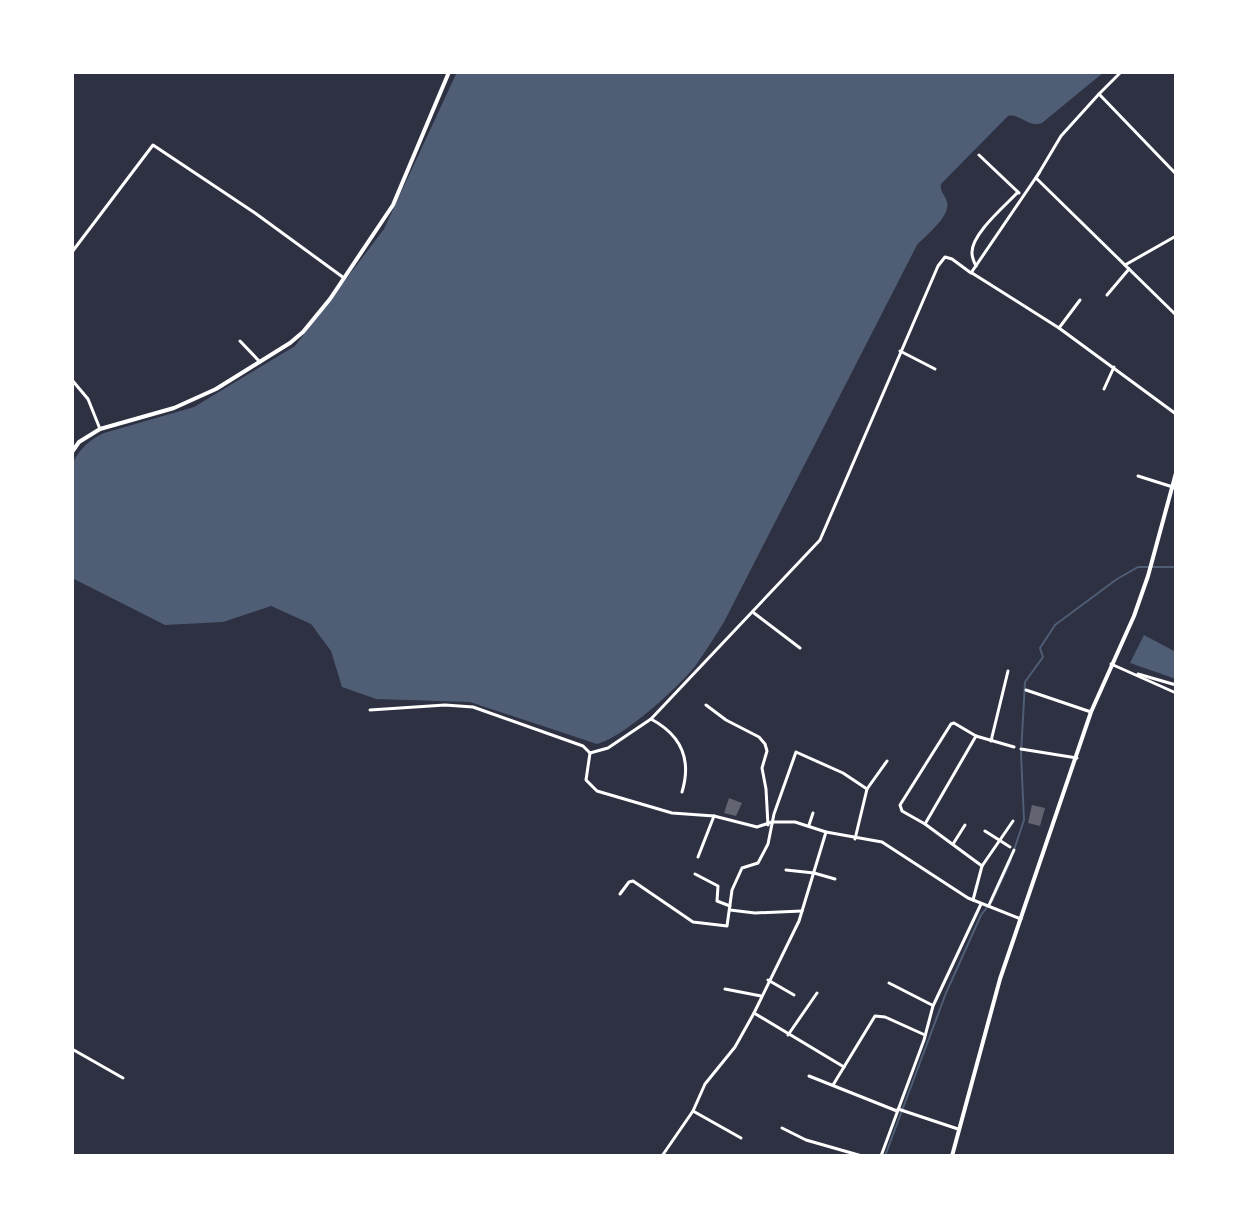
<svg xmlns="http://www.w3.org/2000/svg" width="1248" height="1228" font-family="'Sofia Sans Condensed',sans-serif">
<rect width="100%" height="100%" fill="#2d3142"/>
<g fill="#4f5d75">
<path d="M457 72H1104L1042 123C1028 128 1020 113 1008 116L941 184C940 193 945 194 947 202 951 216 926 235 917 245L724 622C715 636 706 651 696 665 679 687 623 738 597 744L470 702 376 699 342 687 331 651 311 624 271 606 223 622 165 625 72 578V465C79 449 89 440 104 433L194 407 295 346 384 229Z"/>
<polygon points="1144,635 1176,652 1176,679 1130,663"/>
</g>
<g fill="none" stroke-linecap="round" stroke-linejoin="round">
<g stroke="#4f5d75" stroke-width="2">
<polyline points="1014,850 1024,820 1021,754 1025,682 1043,657 1040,648 1055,625 1117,579 1138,567 1176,567"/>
<polyline points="992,901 1011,860"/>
<polyline points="885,1156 946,993 981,915 988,906"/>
</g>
</g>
<g fill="#626471">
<polygon points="729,798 742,803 736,816 724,813"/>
<polygon points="1032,805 1045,808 1040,826 1028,823"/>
</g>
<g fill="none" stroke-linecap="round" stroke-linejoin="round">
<g stroke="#fff" stroke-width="3">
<polyline points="1099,94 1121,72"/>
<polyline points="979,155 1019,193"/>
<polyline points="1176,174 1099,94 1061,136 1036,178 1176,315"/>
<polyline points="72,252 153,145 255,213 344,278"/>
<polyline points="1125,265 1176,236"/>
<path d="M976 266C974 262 972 258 972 253 971 234 1006 205 1018 192"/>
<polyline points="972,273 1059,328 1176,414"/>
<polyline points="1107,295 1129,269"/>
<polyline points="1059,328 1080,300"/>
<polyline points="240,341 260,362"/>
<polyline points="900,351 935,369"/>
<polyline points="72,380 88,399 100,429"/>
<polyline points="1104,389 1114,367"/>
<polyline points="1138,476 1176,488"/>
<polyline points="754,613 800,648"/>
<polyline points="1111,664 1176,693"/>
<polyline points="1138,674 1176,685"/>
<polyline points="1026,690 1091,712"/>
<polyline points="706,705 726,720 759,737 765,744 767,751 762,768 766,789 768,825"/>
<polyline points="370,710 445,705 473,707 583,746 590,753 608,748 651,719 820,540 938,266 945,257 952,259 971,273 1039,173"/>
<path d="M651 719C681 735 692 759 682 792"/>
<polyline points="991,741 1008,671"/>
<polyline points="1021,749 1077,758"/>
<polyline points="590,753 586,780 597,791 672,813 714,816 757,827 772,822 795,822 826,832 882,842 968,898 1021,919"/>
<polyline points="867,789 887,761"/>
<polyline points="925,824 902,811 900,805 951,724 954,723 976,736 1014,747"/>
<polyline points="809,825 813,813"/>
<polyline points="985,831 1010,847"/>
<polyline points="953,844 965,825"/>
<polyline points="698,857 714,816"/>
<polyline points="982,866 1013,821"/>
<polyline points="786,870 814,873 835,879"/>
<polyline points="695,874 718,886 717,901 730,906"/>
<polyline points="620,894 629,882 633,881 693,922 727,926 732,890 742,868 758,863 768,844 774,814 796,752 843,773 867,789 855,839"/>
<polyline points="973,900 982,866 925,824 976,736"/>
<polyline points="989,905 1014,850"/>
<polyline points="730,910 755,913 802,911"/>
<polyline points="768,980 794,995"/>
<polyline points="889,983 932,1005"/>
<polyline points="725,989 761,996"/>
<polyline points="754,1013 844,1067"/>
<polyline points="788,1035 817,993"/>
<polyline points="72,1049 123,1078"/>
<polyline points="809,1076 897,1111"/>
<polyline points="833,1085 875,1016 885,1017 925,1035"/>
<polyline points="898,1109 958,1129"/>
<polyline points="693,1111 741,1138"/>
<polyline points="782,1128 806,1140 862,1156"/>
<polyline points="662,1156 693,1111 705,1084 735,1047 754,1013 799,921 826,832"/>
<polyline points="881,1156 924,1040 933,1006 981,904"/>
</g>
<polyline stroke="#fff" stroke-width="4" points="72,452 79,442 100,429 174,408 216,389 290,343 303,332 330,299 393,205 449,72"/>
<polyline stroke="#fff" stroke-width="4" points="952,1156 1000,979 1091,712 1134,616 1148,576 1176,473"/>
</g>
<rect width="1248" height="1228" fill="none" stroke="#ffffff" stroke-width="148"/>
</svg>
